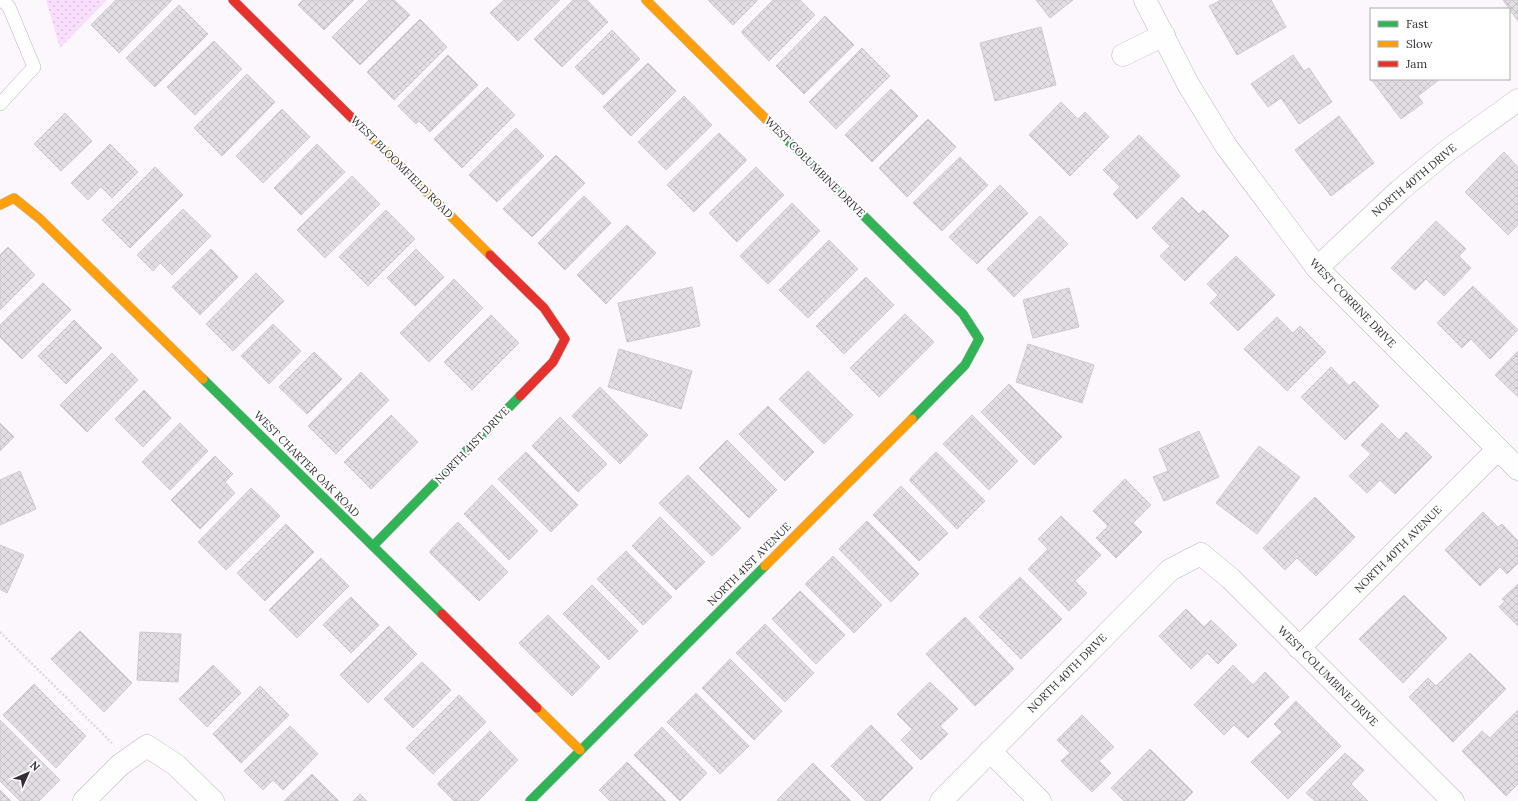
<svg xmlns="http://www.w3.org/2000/svg" width="1518" height="801" font-family="Lora,serif">
<defs>
<pattern id="park-dots" width="8" height="8" patternUnits="userSpaceOnUse"><rect width="8" height="8" fill="#f9dffd"/><path d="M2 2h.1M6 6h.1" fill="none" stroke="#d6c0d9" stroke-width="1.8" stroke-linecap="round"/></pattern>
<pattern id="building-cross-hatch" width="8" height="8" patternUnits="userSpaceOnUse"><rect width="8" height="8" fill="#e3dee4"/><path d="M0 0l8 8M0 8l8-8" fill="none" stroke="#c3bfc4"/></pattern>
</defs>
<rect width="100%" height="100%" fill="#fbf7fc"/>
<polygon fill="url(#park-dots)" points="46,0 107,0 60,48"/>
<g fill="url(#building-cross-hatch)" stroke="#cec9ce">
<polygon points="116,0 172,0 119,53 91,25"/>
<polygon points="303,0 354,0 324,30 298,5"/>
<polygon points="369,0 394,0 410,15 360,65 332,37"/>
<polygon points="504,0 560,0 518,41 490,13"/>
<polygon points="573,0 587,0 608,22 562,67 534,39"/>
<polygon points="708,0 758,0 733,25"/>
<polygon points="773,0 800,0 815,15 769,61 741,32"/>
<polygon points="1036,0 1073,0 1050,18"/>
<polygon points="1221,0 1271,0 1286,27 1237,55 1209,6"/>
<polygon points="1503,0 1518,0 1518,21"/>
<polygon points="179,5 208,34 155,87 126,58"/>
<polygon points="825,16 854,45 804,94 776,66"/>
<polygon points="420,19 447,47 394,100 367,72"/>
<polygon points="1041,27 1056,85 995,101 980,43"/>
<polygon points="612,30 640,59 603,95 575,67"/>
<polygon points="214,41 242,69 195,115 167,87"/>
<polygon points="862,48 890,76 836,129 809,102"/>
<polygon points="448,55 478,85 430,132 419,121 416,124 398,106"/>
<polygon points="1293,55 1304,71 1309,68 1332,102 1299,124 1281,98 1268,107 1251,84"/>
<polygon points="648,63 676,91 631,136 603,107"/>
<polygon points="247,74 275,102 222,156 194,128"/>
<polygon points="1371,79 1440,79 1418,96 1423,103 1401,119"/>
<polygon points="487,87 515,115 462,168 434,139"/>
<polygon points="891,89 918,116 872,162 845,135"/>
<polygon points="684,96 712,125 666,170 638,142"/>
<polygon points="1061,102 1078,119 1085,112 1109,137 1070,176 1029,135"/>
<polygon points="282,109 310,137 263,183 236,156"/>
<polygon points="65,113 92,141 61,171 34,144"/>
<polygon points="1339,116 1374,163 1331,196 1295,150"/>
<polygon points="928,119 956,147 907,197 879,168"/>
<polygon points="516,128 544,156 497,202 469,175"/>
<polygon points="719,133 747,160 694,212 667,185"/>
<polygon points="1139,135 1180,176 1137,219 1113,194 1120,187 1103,170"/>
<polygon points="110,144 138,172 112,198 101,187 88,200 71,183"/>
<polygon points="317,144 345,172 301,215 274,188"/>
<polygon points="1504,152 1518,167 1518,225 1508,235 1465,192"/>
<polygon points="556,155 585,183 532,237 503,209"/>
<polygon points="960,157 988,185 942,231 913,203"/>
<polygon points="155,167 183,195 130,248 102,220"/>
<polygon points="756,167 784,195 737,242 709,213"/>
<polygon points="352,176 380,204 325,258 297,230"/>
<polygon points="1000,185 1028,213 977,264 949,237"/>
<polygon points="584,196 611,223 565,270 538,243"/>
<polygon points="1182,197 1199,214 1203,210 1229,236 1185,281 1160,256 1170,246 1152,228"/>
<polygon points="792,203 820,231 768,284 740,256"/>
<polygon points="183,209 211,236 172,275 160,263 153,271 137,255"/>
<polygon points="386,210 415,239 368,286 339,257"/>
<polygon points="1040,216 1068,244 1014,297 987,269"/>
<polygon points="1436,221 1466,249 1459,256 1471,268 1444,296 1426,279 1415,290 1391,268"/>
<polygon points="627,225 656,253 606,304 577,275"/>
<polygon points="829,240 858,269 808,318 779,290"/>
<polygon points="8,247 35,275 0,310 0,255"/>
<polygon points="211,249 238,277 200,315 172,287"/>
<polygon points="416,249 444,277 415,306 387,278"/>
<polygon points="1236,256 1275,295 1238,331 1210,303 1218,295 1207,284"/>
<polygon points="256,273 284,301 233,351 206,324"/>
<polygon points="866,277 894,305 844,354 816,326"/>
<polygon points="454,279 483,308 429,362 400,333"/>
<polygon points="43,283 71,310 22,359 0,337 0,325"/>
<polygon points="1473,286 1518,330 1490,359 1471,339 1462,348 1437,323"/>
<polygon points="692,287 700,326 627,342 618,303"/>
<polygon points="1069,288 1079,327 1033,338 1023,300"/>
<polygon points="905,314 934,342 879,397 850,368"/>
<polygon points="491,315 519,343 472,390 444,362"/>
<polygon points="1277,317 1293,333 1300,326 1326,352 1287,391 1244,349"/>
<polygon points="74,320 102,348 66,384 38,356"/>
<polygon points="273,324 301,351 269,384 241,356"/>
<polygon points="1028,344 1094,365 1082,403 1016,382"/>
<polygon points="619,349 692,371 681,409 608,387"/>
<polygon points="1518,351 1518,397 1495,375"/>
<polygon points="314,352 342,379 307,414 279,387"/>
<polygon points="112,353 138,380 87,432 60,405"/>
<polygon points="1331,367 1349,386 1354,381 1379,406 1345,440 1301,397"/>
<polygon points="808,371 853,415 824,444 779,399"/>
<polygon points="361,372 389,400 336,454 308,426"/>
<polygon points="1009,384 1062,437 1034,465 981,412"/>
<polygon points="600,387 648,435 620,464 572,416"/>
<polygon points="144,390 171,418 143,447 115,419"/>
<polygon points="768,406 814,452 785,481 739,434"/>
<polygon points="391,415 418,442 371,489 344,462"/>
<polygon points="972,415 1018,461 989,490 943,444"/>
<polygon points="560,417 607,464 578,492 532,446"/>
<polygon points="0,423 14,437 0,451"/>
<polygon points="180,423 208,451 170,490 142,462"/>
<polygon points="1382,423 1399,440 1406,432 1432,457 1395,494 1380,480 1367,493 1349,476 1371,454 1361,445"/>
<polygon points="1199,431 1219,477 1164,501 1153,477 1168,471 1159,449"/>
<polygon points="727,440 777,490 749,518 699,468"/>
<polygon points="1259,446 1300,477 1257,534 1216,503"/>
<polygon points="526,452 578,505 551,532 498,479"/>
<polygon points="936,452 985,501 957,529 909,480"/>
<polygon points="215,456 233,474 225,482 235,493 200,529 171,500"/>
<polygon points="20,471 36,509 0,525 0,480"/>
<polygon points="688,475 741,528 712,556 659,503"/>
<polygon points="1125,479 1151,505 1133,523 1142,532 1116,558 1096,538 1108,526 1093,511"/>
<polygon points="492,485 538,531 509,560 464,514"/>
<polygon points="901,486 948,533 919,561 873,515"/>
<polygon points="251,488 280,516 226,570 198,542"/>
<polygon points="1315,497 1355,537 1316,576 1297,558 1285,570 1263,548"/>
<polygon points="1483,512 1498,527 1502,524 1518,541 1518,563 1507,574 1500,567 1480,586 1445,550"/>
<polygon points="1061,516 1101,555 1075,581 1087,593 1069,611 1028,569 1048,549 1038,539"/>
<polygon points="660,517 705,562 676,590 632,546"/>
<polygon points="867,521 919,574 891,602 839,549"/>
<polygon points="458,522 508,572 479,601 429,552"/>
<polygon points="286,524 314,552 265,601 237,573"/>
<polygon points="0,545 24,555 7,593 0,589"/>
<polygon points="626,551 672,597 643,625 597,579"/>
<polygon points="833,556 882,605 854,633 805,584"/>
<polygon points="321,558 349,586 297,638 269,610"/>
<polygon points="1020,577 1062,619 1021,659 979,617"/>
<polygon points="1518,584 1518,626 1499,607 1505,601 1502,599"/>
<polygon points="592,585 638,631 609,660 563,614"/>
<polygon points="800,591 845,635 816,664 772,619"/>
<polygon points="1404,595 1447,638 1403,683 1359,639"/>
<polygon points="351,597 379,625 351,653 323,625"/>
<polygon points="1186,609 1204,627 1211,620 1237,645 1218,664 1207,653 1191,669 1159,636"/>
<polygon points="548,615 600,667 572,696 519,643"/>
<polygon points="965,617 1014,669 975,706 926,654"/>
<polygon points="765,624 814,673 785,702 736,653"/>
<polygon points="389,626 417,654 368,703 340,675"/>
<polygon points="80,631 132,683 104,712 51,659"/>
<polygon points="140,632 181,634 178,682 137,680"/>
<polygon points="1470,653 1506,689 1453,742 1409,697 1428,678 1436,686"/>
<polygon points="730,659 782,711 754,740 702,688"/>
<polygon points="422,662 451,690 413,728 384,699"/>
<polygon points="213,665 241,693 207,727 179,699"/>
<polygon points="1233,665 1253,685 1265,672 1289,697 1248,738 1234,725 1224,735 1194,705"/>
<polygon points="930,682 958,709 940,726 948,734 921,760 901,740 912,729 897,714"/>
<polygon points="34,684 86,736 56,768 3,715"/>
<polygon points="260,686 289,715 241,763 213,734"/>
<polygon points="696,693 749,746 720,774 667,722"/>
<polygon points="459,695 486,722 433,774 406,748"/>
<polygon points="1296,701 1341,746 1288,799 1251,762 1282,732 1274,724"/>
<polygon points="1518,710 1518,784 1506,796 1462,751 1482,731 1490,738"/>
<polygon points="1082,715 1114,747 1099,761 1111,773 1092,792 1061,761 1070,753 1057,740"/>
<polygon points="0,720 60,780 39,801 20,801 0,781"/>
<polygon points="871,725 913,768 880,801 866,801 831,766"/>
<polygon points="290,726 318,754 283,790 273,780 263,790 244,771"/>
<polygon points="662,727 707,773 680,801 634,755"/>
<polygon points="490,731 518,760 478,801 454,801 437,784"/>
<polygon points="1150,749 1193,792 1184,801 1124,801 1111,788"/>
<polygon points="1345,753 1364,770 1351,784 1368,801 1315,801 1306,793"/>
<polygon points="627,762 666,801 610,801 599,790"/>
<polygon points="813,763 851,801 778,801 777,800"/>
<polygon points="312,774 339,801 284,801"/>
<polygon points="0,790 11,801 0,801"/>
<polygon points="360,794 367,801 353,801"/>
</g>
<g fill="none" stroke-linecap="round" stroke-linejoin="round">
<g stroke="#bcb8bd" stroke-width="14">
<polyline id="lane" points="0,104 34,67 9,7 2,0"/>
</g>
<g stroke="#bcb8bd" stroke-width="23">
<g id="street">
<polyline points="1145,0 1188,84 1226,146 1317,268 1518,469"/>
<polyline points="1123,55 1164,35"/>
<polyline points="1317,268 1400,190 1447,151 1518,100"/>
<polyline points="1299,648 1498,449"/>
<polyline points="990,751 1040,801"/>
<polyline points="84,801 120,765 147,746 176,765 213,801"/>
<polyline points="941,801 1170,570 1201,554 1231,579 1453,801"/>
</g>
</g>
<g stroke="#bcb8bd" stroke-width="10">
<g id="fast">
<polyline points="775,128 963,314 979,339 965,365 912,419"/>
<polyline points="203,379 442,614"/>
<polyline points="373,546 520,396"/>
<polyline points="530,801 765,566"/>
</g>
</g>
<g stroke="#bcb8bd" stroke-width="10">
<g id="slow">
<polyline points="646,0 775,128"/>
<polyline points="364,130 490,255"/>
<polyline points="0,205 14,198 40,219 203,379"/>
<polyline points="765,566 912,419"/>
<polyline points="537,708 580,750"/>
</g>
</g>
<g stroke="#bcb8bd" stroke-width="10">
<g id="jam">
<polyline points="233,0 364,130"/>
<polyline points="490,255 544,308 565,339 553,362 520,396"/>
<polyline points="442,614 537,708"/>
</g>
</g>
<polyline stroke="#dcdbdc" stroke-width="2.5" stroke-dasharray="2 2" stroke-linecap="butt" points="0,632 112,743"/>
<use href="#lane" stroke="#fefeff" stroke-width="13"/>
<use href="#street" stroke="#fefeff" stroke-width="22"/>
<use href="#fast" stroke="#30b455" stroke-width="9"/>
<use href="#slow" stroke="#ff9f0a" stroke-width="9"/>
<use href="#jam" stroke="#e5322d" stroke-width="9"/>
</g>
<g text-anchor="middle" dominant-baseline="central" stroke-width="4" stroke-linejoin="round" paint-order="stroke">
<g font-size="11" fill="#342e35" stroke="#fff">
<text transform="translate(402 167) rotate(45)">WEST BLOOMFIELD ROAD</text>
<text transform="translate(815 167) rotate(45)">WEST COLUMBINE DRIVE</text>
<text transform="translate(1414 180) rotate(-40)">NORTH 40TH DRIVE</text>
<text transform="translate(1353 303) rotate(46)">WEST CORRINE DRIVE</text>
<text transform="translate(472 445) rotate(-46)">NORTH 41ST DRIVE</text>
<text transform="translate(307 464) rotate(45)">WEST CHARTER OAK ROAD</text>
<text transform="translate(1398 549) rotate(-45)">NORTH 40TH AVENUE</text>
<text transform="translate(749 564) rotate(-45)">NORTH 41ST AVENUE</text>
<text transform="translate(1067 673) rotate(-45)">NORTH 40TH DRIVE</text>
<text transform="translate(1328 676) rotate(45)">WEST COLUMBINE DRIVE</text>
</g>
</g>
<rect x="1370" y="8" width="140" height="72" fill="#ffffff" stroke="#aeabae"/>
<rect x="1378" y="21" width="20" height="6" fill="#30b455" stroke="#aeabae"/>
<text x="1406" y="28" font-size="12" fill="#342e35">Fast</text>
<rect x="1378" y="41" width="20" height="6" fill="#ff9f0a" stroke="#aeabae"/>
<text x="1406" y="48" font-size="12" fill="#342e35">Slow</text>
<rect x="1378" y="61" width="20" height="6" fill="#e5322d" stroke="#aeabae"/>
<text x="1406" y="68" font-size="12" fill="#342e35">Jam</text>
<g transform="translate(28 773) rotate(45)" stroke="#ffffff" stroke-width="3" paint-order="stroke">
<path d="M0-3L7 15L0 10L-7 15Z" fill="#342e35"/>
<text y="-6" font-size="11" font-weight="bold" text-anchor="middle" fill="#342e35">N</text>
</g>
</svg>
